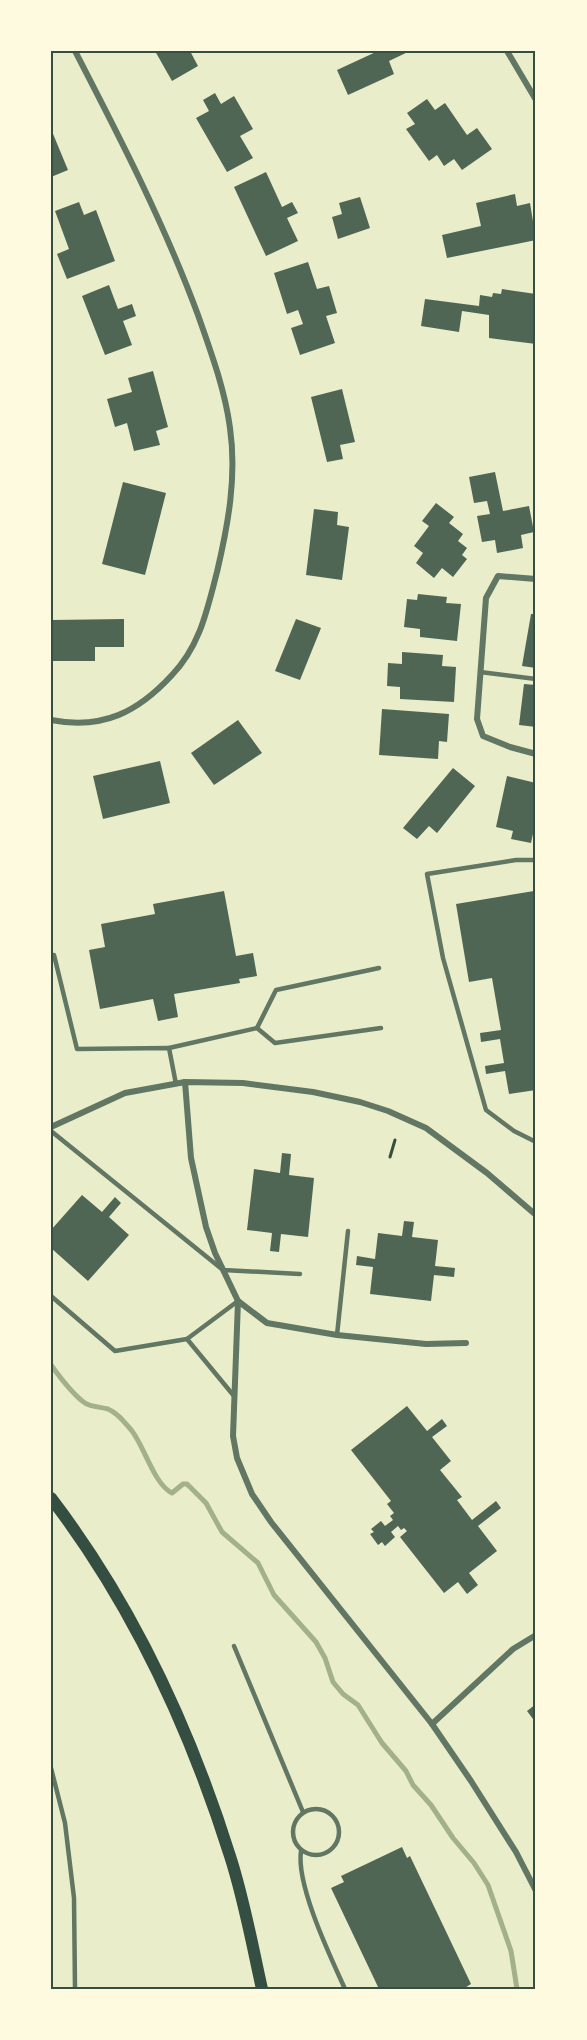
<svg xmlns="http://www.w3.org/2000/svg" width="587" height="2040" font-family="'Sofia Sans Condensed',sans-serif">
<rect width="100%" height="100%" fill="#e9edc9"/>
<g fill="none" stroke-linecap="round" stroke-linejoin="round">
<path stroke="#a3b18a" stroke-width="5" d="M51 1365C59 1376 73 1395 85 1403 91 1407 101 1407 108 1409 118 1413 125 1423 132 1431 145 1448 154 1484 172 1493L183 1484H187L206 1503 222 1532 258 1563 274 1595 316 1642 325 1658 333 1682 343 1694 358 1705 382 1743 406 1771 413 1785 431 1805 453 1838 474 1863 488 1885 511 1951 517 1989"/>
</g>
<g fill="#4f6655">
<polygon points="155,51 190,51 198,66 172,81"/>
<polygon points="378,51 410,51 389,61 394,74 348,95 337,70"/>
<polygon points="215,93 221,104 234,96 253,129 240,136 253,158 227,172 196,118 209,111 203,100"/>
<polygon points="427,99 435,110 445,103 467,135 477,128 492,149 462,170 454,159 444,166 437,155 429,161 406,129 415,124 407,113"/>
<polygon points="51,129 68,170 51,177"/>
<polygon points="266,172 282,207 292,202 298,213 287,218 298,241 266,256 234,187"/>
<polygon points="515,194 517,206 530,203 536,240 447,258 442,235 481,226 476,203"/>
<polygon points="360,197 370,228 338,239 332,217 342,214 339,203"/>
<polygon points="79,202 84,215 96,210 115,261 67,279 57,254 69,249 55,211"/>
<polygon points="308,262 317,289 329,286 337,313 326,316 335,343 300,355 291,328 303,324 298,310 287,314 274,273"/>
<polygon points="109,285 118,309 132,304 136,316 123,321 132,345 105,355 82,296"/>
<polygon points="502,289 536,294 536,344 489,338 489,315 462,311 459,332 421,326 425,299 479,306 480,295 492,297 493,293 501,294"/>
<polygon points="153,371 168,427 156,431 160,445 134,451 127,423 115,427 107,399 132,392 128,378"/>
<polygon points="342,389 355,442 340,445 343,459 327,462 311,397"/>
<polygon points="495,472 503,511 529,506 534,532 521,535 523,548 497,553 495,540 482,542 477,516 490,514 487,501 474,503 469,477"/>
<polygon points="123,482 166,493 145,575 102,564"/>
<polygon points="436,503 454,517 449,523 463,534 458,541 467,548 462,555 467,559 453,577 442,568 434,578 416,563 423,553 414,546 429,526 422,521"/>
<polygon points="314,509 338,512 337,525 349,527 342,580 306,575"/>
<polygon points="418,594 447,597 446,603 461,604 457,641 420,637 420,629 404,627 407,599 417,600"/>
<polygon points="531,614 536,614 536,668 522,666"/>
<polygon points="124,619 124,647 95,647 95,661 52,661 52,620"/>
<polygon points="296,619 321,628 300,680 275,671"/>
<polygon points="402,652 443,655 442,666 456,667 454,702 400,699 400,687 387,686 388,663 402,664"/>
<polygon points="524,684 536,685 536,727 519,725"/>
<polygon points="382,709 449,714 447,742 439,741 438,759 379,755"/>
<polygon points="238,720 262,753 214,785 191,753"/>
<polygon points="160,761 170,803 103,819 93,776"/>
<polygon points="453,768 475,786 437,833 429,826 417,839 403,828"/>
<polygon points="507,776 536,783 536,820 531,843 511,839 513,831 496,827"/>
<polygon points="224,891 236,956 253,953 257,976 239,979 240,983 174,994 178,1017 158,1021 153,999 100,1009 89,950 105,947 101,924 155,914 153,904"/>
<polygon points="534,891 536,903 536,1090 509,1094 505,1071 486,1074 485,1066 504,1063 500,1039 481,1042 480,1033 501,1030 492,978 469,982 456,904"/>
<polygon points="282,1153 291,1154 289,1175 314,1178 308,1237 281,1234 279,1252 270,1251 272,1233 247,1230 254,1169 280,1173"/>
<polygon points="82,1195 102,1212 115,1197 121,1203 109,1217 129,1235 88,1281 51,1248 51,1230"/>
<polygon points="404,1221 414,1222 412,1237 438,1240 435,1266 455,1268 454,1277 434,1275 431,1301 370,1294 373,1267 356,1265 357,1256 375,1259 378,1233 402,1236"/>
<polygon points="407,1406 427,1431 442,1419 447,1426 432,1437 451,1461 440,1470 462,1497 457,1500 472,1520 496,1501 501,1508 478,1526 497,1551 469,1573 478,1585 467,1594 458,1582 444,1593 400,1537 407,1531 404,1528 401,1530 398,1526 391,1532 395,1537 385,1546 382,1542 378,1545 370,1534 374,1532 371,1529 381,1521 385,1526 393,1520 390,1516 394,1513 387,1504 391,1501 351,1450"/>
<polygon points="536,1704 536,1723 527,1711"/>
<polygon points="402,1847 407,1858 410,1856 471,1984 463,1989 379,1989 331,1888 344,1882 341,1876"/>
</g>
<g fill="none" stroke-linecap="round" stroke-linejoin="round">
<polyline stroke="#344e41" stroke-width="3" points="390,1157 395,1140"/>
<g stroke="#617663" stroke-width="4.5">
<polyline points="480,672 536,679"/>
<polyline points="536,860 516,860 427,874 443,958 486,1110 514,1131 536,1142"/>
<polyline points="54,955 77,1049 169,1048 176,1084"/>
<polyline points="257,1028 276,990 379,968"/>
<polyline points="169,1048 257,1028 275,1043 381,1028"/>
<polyline points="51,1131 223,1270 300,1274"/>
<polyline points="51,1296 115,1351 187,1339 234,1396"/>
<polyline points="337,1335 348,1231"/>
<polyline points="187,1339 238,1301"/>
<polyline points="234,1646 303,1812"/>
<polyline points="51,1768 65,1823 74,1898 75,1989"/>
<circle cx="316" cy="1832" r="23"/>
<path d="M301 1851C296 1885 330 1956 345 1989"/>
</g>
<g stroke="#617663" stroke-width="6">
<polyline points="507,51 536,100"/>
<polyline points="536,579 498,576 486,598 477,719 483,736 510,747 536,754"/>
<path d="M51 720C103 730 138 712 172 675 200 646 207 610 217 572 228 525 237 477 230 428 225 390 211 352 198 315 164 223 120 138 75 51"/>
<polyline points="185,1082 191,1158 206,1227 215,1253 238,1301 233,1436 237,1458 252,1494 271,1522 432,1724 471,1781 516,1852 536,1891"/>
<polyline points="51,1127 125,1093 185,1082 243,1083 313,1092 360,1102 388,1111 426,1128 487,1173 536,1215"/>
<polyline points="238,1301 267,1323 337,1335 426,1344 466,1343"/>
<polyline points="432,1724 513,1649 536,1635"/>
</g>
<path stroke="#344e41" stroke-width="12" d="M51 1498C132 1604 190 1729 230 1856 244 1899 252 1944 262 1989"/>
</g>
<rect width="587" height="2040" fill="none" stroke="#fefae0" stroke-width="105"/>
<rect x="52" y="52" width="482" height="1936" fill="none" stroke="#344e41" stroke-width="2"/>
</svg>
